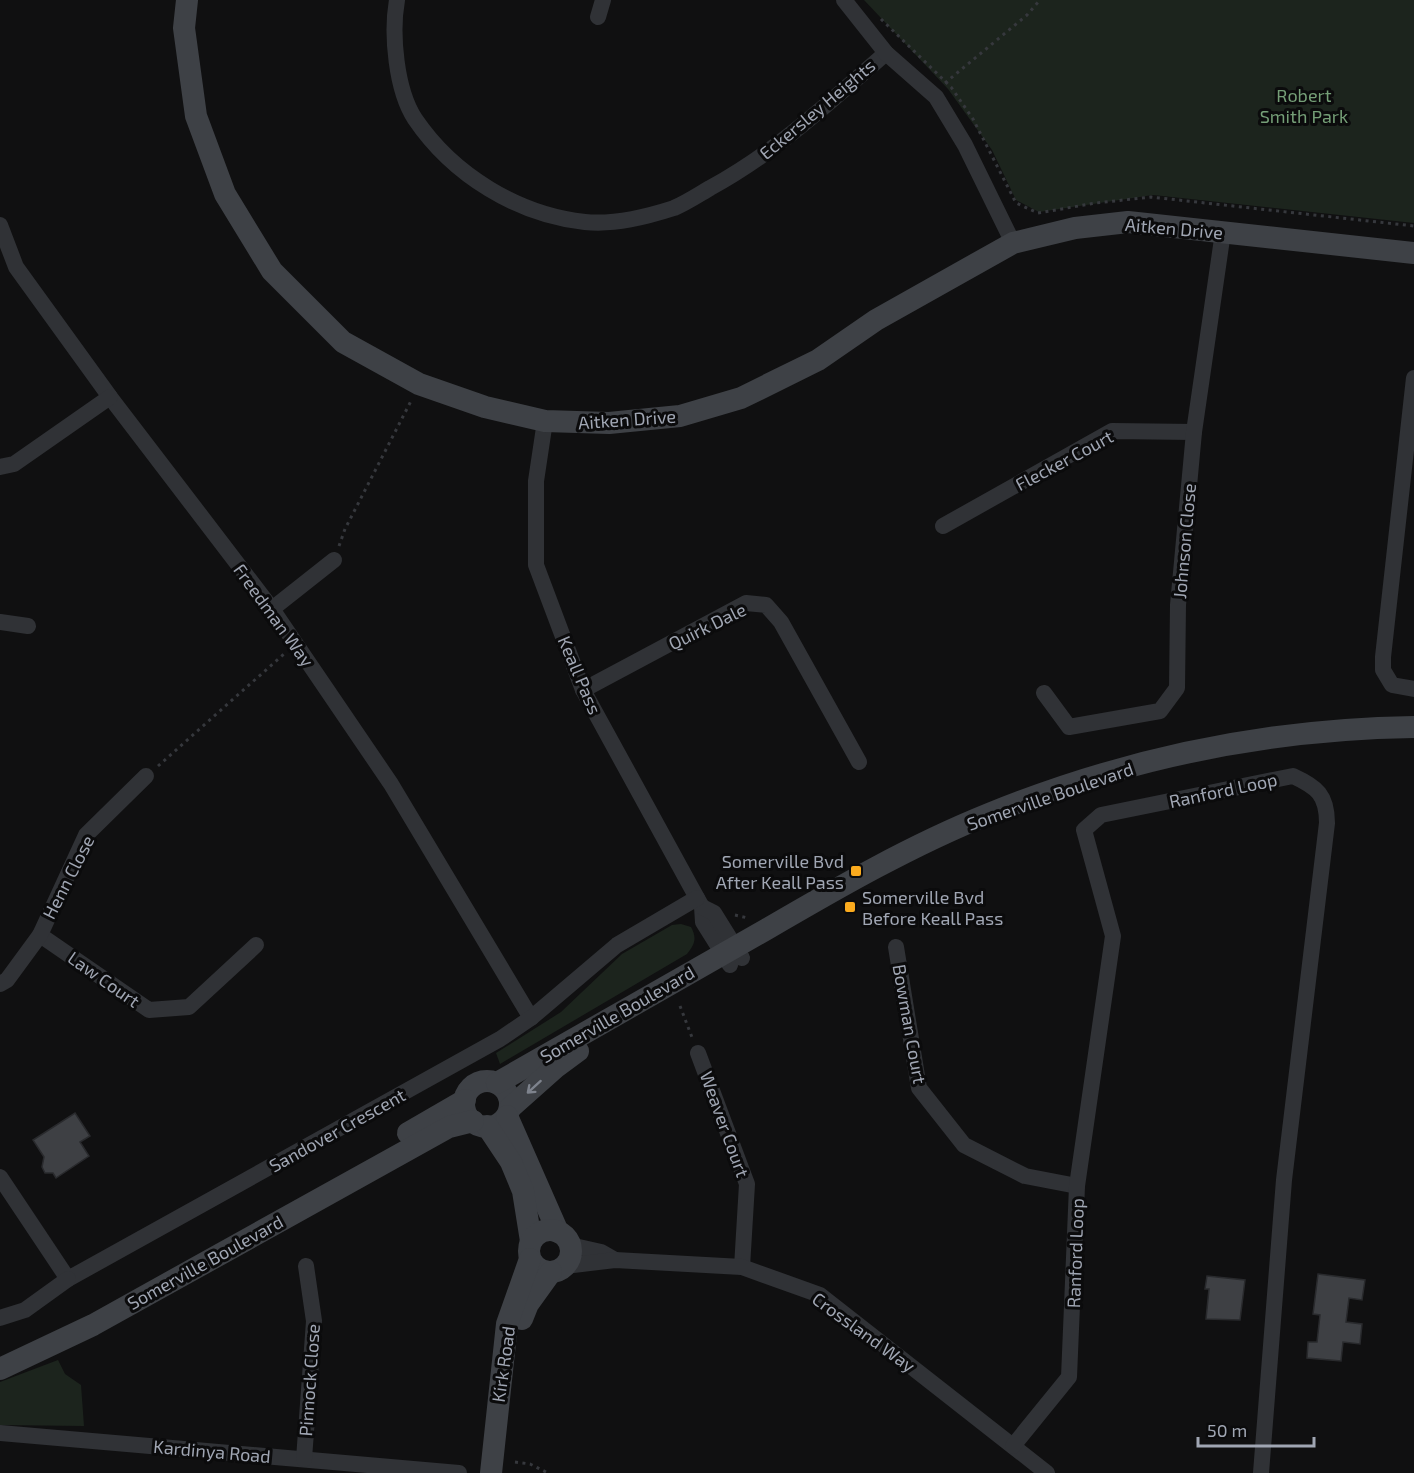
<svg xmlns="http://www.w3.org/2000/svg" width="1414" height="1473" font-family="'Exo 2',sans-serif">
<rect width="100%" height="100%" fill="#101011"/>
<g fill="#1c241d">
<polygon points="864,0 1414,0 1414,223 1153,195 1039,212 1016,200 992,150 948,89"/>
<path d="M681 924 691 927C697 938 695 944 687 954L500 1064 496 1053 561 1012 622 954 672 925Z"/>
<polygon points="58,1360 65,1374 81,1385 84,1426 0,1425 0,1382"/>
</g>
<g fill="#3e4044" stroke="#292a2d" stroke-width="1.5">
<polygon points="75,1113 90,1136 80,1142 89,1156 56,1178 53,1173 45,1173 42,1167 44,1157 33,1140"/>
<polygon points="1318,1274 1365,1280 1362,1300 1349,1298 1346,1322 1362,1324 1360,1344 1343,1342 1341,1361 1307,1358 1308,1342 1317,1342 1320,1315 1313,1314"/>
<polygon points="1207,1276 1245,1280 1240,1320 1206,1319 1209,1289 1205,1289"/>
</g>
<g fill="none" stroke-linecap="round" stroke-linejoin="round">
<g stroke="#36383d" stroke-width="3" stroke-dasharray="3 4.5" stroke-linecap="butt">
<polyline points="881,19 951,87 973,119 1016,203 1038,213 1096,203 1151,197 1414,226"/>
<polyline points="945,83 1027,15 1040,0"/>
<polyline points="339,546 345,529 412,399"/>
<polyline points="158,766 285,653"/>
<polyline points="735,915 748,918"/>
<polyline points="680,1006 693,1040"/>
<polyline points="515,1462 530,1464 548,1473"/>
</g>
<g stroke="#303236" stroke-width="16">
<path d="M397 0C391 34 396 90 415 119 453 175 518 215 585 222 615 225 646 217 674 208 686 203 698 195 710 188 776 152 830 102 886 53"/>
<polyline points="844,0 886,53 936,97 965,145 1013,243"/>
<polyline points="598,17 603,0"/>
<polyline points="0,225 16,267 110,397 272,609 391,784 531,1018"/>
<polyline points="1414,378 1383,657 1383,670 1392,685 1414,689"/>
<polyline points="545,421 536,481 536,565 583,690 697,898 702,907 703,922 730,965"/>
<polyline points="0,467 14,464 110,397"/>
<polyline points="943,526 1112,431 1194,432"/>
<polyline points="272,609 334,560"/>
<polyline points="0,622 28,626"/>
<polyline points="583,690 746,603 766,605 781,622 859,762"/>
<polyline points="1044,693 1069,727 1160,711 1177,688 1178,605 1194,432 1223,232"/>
<polyline points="702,907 714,913 742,958"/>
<polyline points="40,935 149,1010 189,1007 256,945"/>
<polyline points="896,947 919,1088 964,1145 1025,1176 1077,1186"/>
<polyline points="0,984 7,980 40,935 86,835 146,776"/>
<polyline points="698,1053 747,1184 742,1267"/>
<polyline points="0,1177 68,1279 500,1039 531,1018 617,945 697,898"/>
<polyline points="570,1245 601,1252 615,1260"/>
<polyline points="565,1266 615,1260 742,1267 820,1295 1047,1473"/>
<polyline points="0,1318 25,1310 68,1279"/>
<polyline points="0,1433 459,1473"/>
<path d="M1013 1446 1069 1377 1077 1186 1113 936 1084 830 1101 815 1293 776C1317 787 1327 795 1327 823L1284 1180 1261 1473"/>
<polyline points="304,1459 314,1321 306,1266"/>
</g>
<g stroke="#3e4146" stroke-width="22">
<polyline points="187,0 184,28 196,116 225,194 272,271 343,342 419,384 485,407 545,421 609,423 680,416 741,398 818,360 876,320 1013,243 1075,228 1128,222 1414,253"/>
<circle cx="487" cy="1104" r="23"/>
<path d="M497 1083C587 1032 677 980 767 929 839 887 912 845 989 814 1124 759 1269 729 1414 727"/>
<polyline points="510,1108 555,1068 578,1051"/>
<polyline points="507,1116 558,1232"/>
<polyline points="487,1126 511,1162 523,1191 531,1241"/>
<polyline points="408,1133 465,1100"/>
<circle cx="550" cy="1251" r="21"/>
<polyline points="522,1319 528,1304 551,1272"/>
<polyline points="0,1369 93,1325 449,1127 473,1121"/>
<polyline points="491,1473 507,1324 530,1259"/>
</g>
</g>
<defs><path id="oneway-shaft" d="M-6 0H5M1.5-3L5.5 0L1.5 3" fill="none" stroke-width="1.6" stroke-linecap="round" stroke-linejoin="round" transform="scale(1.5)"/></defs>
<use stroke="#7e838d" href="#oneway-shaft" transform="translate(534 1087) rotate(138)"/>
<g fill="#fbab1e" stroke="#0b0b0c" stroke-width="2">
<rect x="850" y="865" width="12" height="12" rx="3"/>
<rect x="844" y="901" width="12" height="12" rx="3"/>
</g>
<g text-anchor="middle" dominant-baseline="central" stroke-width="6" stroke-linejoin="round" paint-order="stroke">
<g font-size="18" fill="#759f77" stroke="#0b0b0c">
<text x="1304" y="95">Robert<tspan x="1304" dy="21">Smith Park</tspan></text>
</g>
<g font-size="18" fill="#a0a6b3" stroke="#0b0b0c">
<text transform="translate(817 109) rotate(-40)">Eckersley Heights</text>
<text transform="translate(1174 228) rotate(5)">Aitken Drive</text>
<text transform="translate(627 419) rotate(-4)">Aitken Drive</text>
<text transform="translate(1064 460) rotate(-28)">Flecker Court</text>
<text transform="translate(1184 541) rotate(-85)">Johnson Close</text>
<text transform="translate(274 615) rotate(54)">Freedman Way</text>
<text transform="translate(707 626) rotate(-26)">Quirk Dale</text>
<text transform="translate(580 675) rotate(67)">Keall Pass</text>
<text transform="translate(1223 790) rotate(-12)">Ranford Loop</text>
<text transform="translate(1050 796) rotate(-19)">Somerville Boulevard</text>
<text transform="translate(68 877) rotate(-63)">Henn Close</text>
<text transform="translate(104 979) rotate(35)">Law Court</text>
<text transform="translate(617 1014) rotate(-30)">Somerville Boulevard</text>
<text transform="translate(910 1024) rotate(80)">Bowman Court</text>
<text transform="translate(725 1124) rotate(70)">Weaver Court</text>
<text transform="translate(337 1130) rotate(-29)">Sandover Crescent</text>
<text transform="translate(1075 1253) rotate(-88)">Ranford Loop</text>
<text transform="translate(205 1262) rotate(-29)">Somerville Boulevard</text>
<text transform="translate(864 1332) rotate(36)">Crossland Way</text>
<text transform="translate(503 1364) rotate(-82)">Kirk Road</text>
<text transform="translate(309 1380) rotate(-86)">Pinnock Close</text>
<text transform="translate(212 1451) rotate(5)">Kardinya Road</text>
</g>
<g font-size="18" fill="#a0a6b3" stroke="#0b0b0c" text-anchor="end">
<text x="844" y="861">Somerville Bvd<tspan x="844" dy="21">After Keall Pass</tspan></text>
<text x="862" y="897" text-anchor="start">Somerville Bvd<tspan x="862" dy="21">Before Keall Pass</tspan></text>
</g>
</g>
<path d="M1198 1437v9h116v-9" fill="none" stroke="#a0a6b3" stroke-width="3"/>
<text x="1207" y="1437" font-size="18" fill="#a0a6b3" stroke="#0b0b0c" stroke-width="4.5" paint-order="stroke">50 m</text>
</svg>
